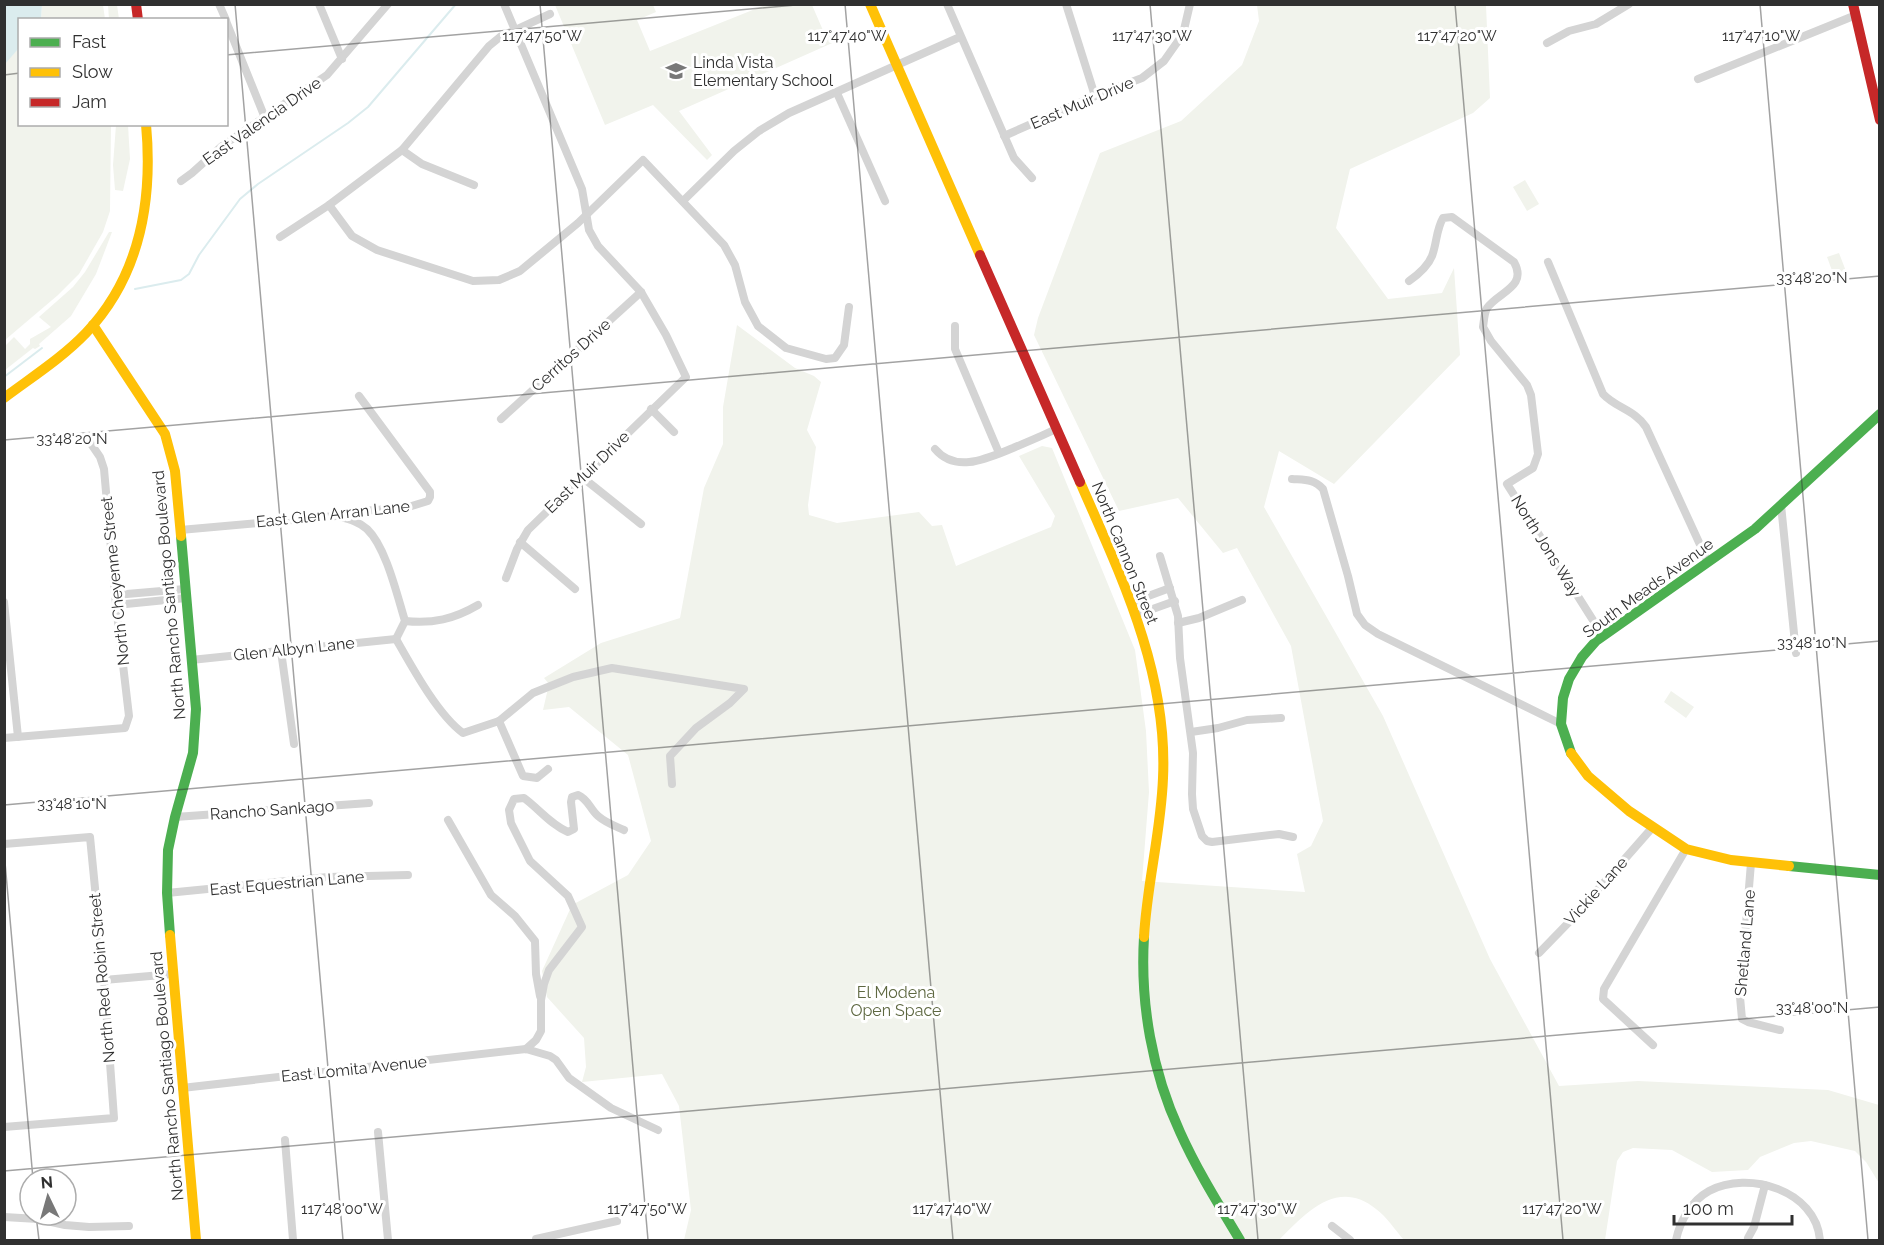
<svg xmlns="http://www.w3.org/2000/svg" width="1884" height="1245" font-family="Raleway,sans-serif">
<rect width="100%" height="100%" fill="#fff"/>
<g fill="#f1f3ec">
<polygon points="42,4 103,5 105,19 41,19"/>
<polygon points="108,5 117,5 119,19 109,19"/>
<polygon points="555,5 653,5 656,12 637,20 650,51 765,5 812,5 825,35 835,31 839,40 679,111 712,155 707,160 653,105 605,125"/>
<path d="M1257 5H1486L1490 98 1473 113 1350 169 1336 228 1388 299 1442 293 1454 268 1460 355 1334 484 1279 451 1264 507 1383 716 1490 959 1559 1086 1638 1081 1828 1090 1879 1105V1183L1866 1162 1855 1151 1811 1141 1794 1143 1760 1157 1748 1170 1712 1172 1672 1150 1633 1148 1623 1152 1617 1161 1605 1240H1404C1395 1230 1387 1217 1376 1209 1337 1178 1306 1213 1279 1240H684L691 1210 679 1106 662 1074 582 1082 586 1067 584 1038 547 997 542 971 572 905 628 875 651 841 628 755 569 707 543 710 549 684 544 678 601 643 680 618 704 488 723 444V407L737 325 795 368 814 376 821 382 807 430 816 447 808 505 809 515 837 523 919 512 932 526 942 525 956 566 1051 527 1055 516 1019 456 1042 446 1052 448 1135 650 1146 731 1149 792 1142 881 1305 892 1297 854 1311 846 1323 821 1291 646 1237 548 1223 553 1178 498 1119 511 1034 335 1038 318 1100 153 1181 121 1242 65 1259 21Z"/>
<polygon points="19,48 20,124 111,125 110,211 103,232 79,274 58,295 5,340 4,64"/>
<polygon points="116,125 128,125 130,159 123,191 115,190 113,165"/>
<polygon points="1525,180 1539,204 1527,211 1513,187"/>
<polygon points="109,232 112,232 96,274 71,316 39,344 40,346 35,349 33,348 5,370 5,346 14,337 25,349 30,344 30,339 51,327 39,317 73,287 85,272"/>
<polygon points="1839,253 1849,279 1837,284 1827,257"/>
<polygon points="1671,691 1694,707 1686,718 1664,702"/>
</g>
<polygon fill="#dbecee" points="5,4 42,5 41,19 20,20 19,48 5,64"/>
<g fill="none" stroke-linecap="round" stroke-linejoin="round">
<g stroke="#dbecee" stroke-width="2">
<polyline points="135,289 181,280 189,274 199,255 240,199 258,184 348,123 368,107 456,4"/>
<polyline points="4,377 42,348"/>
</g>
<g stroke="#d4d4d4" stroke-width="8">
<polyline points="219,4 226,20"/>
<polyline points="319,4 342,59"/>
<polyline points="504,4 582,189 589,230 598,246 641,292 666,335 686,377 528,530 517,549 506,578"/>
<polyline points="947,4 1014,158 1032,178"/>
<polyline points="1066,4 1095,96"/>
<polyline points="226,21 265,118"/>
<polyline points="1547,43 1569,31 1596,24 1629,4"/>
<polyline points="1698,79 1856,15"/>
<polyline points="837,93 885,201"/>
<polyline points="1004,136 1095,96 1142,78 1164,61 1183,34 1190,4"/>
<polyline points="402,150 422,164 474,185"/>
<polyline points="181,181 192,173 222,146 327,75 388,4"/>
<polyline points="683,201 734,151 759,131 789,113 960,37"/>
<polyline points="329,205 352,236 377,250 473,281 499,280 520,271 578,223 643,160 724,245 735,265 745,302 758,326 786,348 826,359 835,358 844,345 849,307"/>
<polyline points="280,237 329,205 402,150 489,46 500,37 550,14"/>
<path d="M1548 262 1603 394C1616 408 1635 410 1646 427L1708 562"/>
<path d="M1409 281C1419 274 1428 266 1432 256 1437 243 1436 230 1443 218L1452 217 1514 262C1528 287 1498 292 1487 308 1484 314 1484 321 1483 327L1491 341 1527 385 1531 395 1538 454 1533 468 1507 484 1603 636"/>
<polyline points="955,326 955,349 999,453"/>
<polyline points="651,409 674,432"/>
<polyline points="501,419 641,292"/>
<path d="M935 449C956 474 988 458 1013 448 1027 442 1042 436 1056 429"/>
<polyline points="582,477 641,524"/>
<path d="M1292 479C1305 480 1314 479 1323 489L1348 576 1357 614 1365 625 1378 634 1561 724"/>
<polyline points="1781,505 1796,653"/>
<path d="M337 516C348 519 358 521 367 529 386 547 397 595 405 621L396 639"/>
<polyline points="180,530 336,516 346,512 405,508 428,501 430,497 430,492 359,396"/>
<polyline points="520,542 575,589"/>
<polyline points="1160,556 1178,616 1180,658 1193,753 1192,794 1193,809 1202,836 1207,841 1212,842 1279,834 1293,837"/>
<polyline points="115,595 185,589"/>
<polyline points="4,602 18,737"/>
<polyline points="1132,602 1170,588"/>
<polyline points="116,605 186,598"/>
<polyline points="1136,615 1175,601"/>
<path d="M405 621C433 624 454 619 478 605"/>
<polyline points="1178,623 1199,618 1242,600"/>
<path d="M396 639C412 667 438 715 463 733L499 721 533 693 573 677 612 668 744 689 730 703 696 728 670 756 672 784"/>
<polyline points="281,651 294,744"/>
<polyline points="191,660 396,639"/>
<polyline points="499,721 523,776 537,778 548,769"/>
<polyline points="1191,732 1218,728 1247,720 1281,718"/>
<polyline points="4,738 125,728 129,716 116,605 104,469 100,457 87,438"/>
<polyline points="175,817 369,803"/>
<polyline points="448,820 491,895 515,916 535,941 536,974 540,996"/>
<polyline points="4,844 90,837 104,980 114,1118 4,1127"/>
<polyline points="1751,863 1740,997 1742,1019 1748,1022 1780,1030"/>
<polyline points="167,893 328,877 408,875"/>
<polyline points="1539,953 1572,919 1652,828"/>
<polyline points="104,980 173,974"/>
<polyline points="1653,1045 1603,999 1604,989 1686,849"/>
<path d="M526 1049 536 1040 541 1031V1000L544 984 549 970 582 927 568 896 530 861 511 823 509 810 514 799 524 798C538 808 551 825 568 832L574 829 571 802 572 797 578 795C588 799 590 809 598 816 606 823 615 826 624 830"/>
<polyline points="182,1088 526,1049 550,1056 556,1060 569,1078 611,1108 658,1130"/>
<polyline points="378,1132 388,1240"/>
<polyline points="285,1140 293,1240"/>
<polyline points="4,1217 38,1219 65,1225 89,1227 129,1226"/>
<polyline points="1332,1226 1350,1240"/>
<polyline points="1748,1238 1754,1227 1765,1185"/>
<polyline points="536,1240 536,1239 617,1221"/>
<path d="M1676 1240C1680 1221 1691 1201 1709 1191 1748 1170 1816 1190 1820 1240"/>
</g>
<g stroke="#4caf50" stroke-width="10">
<polyline points="1571,753 1561,724 1563,698 1569,679 1582,657 1596,641 1755,529 1880,414"/>
<polyline points="1789,866 1880,875"/>
<polyline points="170,935 167,893 168,850 175,817 193,753 196,709 181,536"/>
<path d="M1144 937C1140 1003 1152 1072 1180 1132 1197 1170 1219 1205 1240 1240"/>
</g>
<g stroke="#ffc107" stroke-width="10">
<polyline points="870,4 980,255"/>
<polyline points="93,325 165,434 175,471 181,536"/>
<path d="M4 398C32 377 62 358 86 333 141 275 153 200 146 124"/>
<path d="M1080 482C1121 576 1168 672 1163 778 1161 832 1147 883 1144 937"/>
<polyline points="1571,753 1588,776 1629,811 1686,849 1731,860 1789,866"/>
<polyline points="170,935 196,1240"/>
</g>
<g stroke="#c62828" stroke-width="10">
<polyline points="136,4 138,20"/>
<polyline points="1853,4 1880,120"/>
<polyline points="980,255 1080,482"/>
</g>
</g>
<path fill="none" stroke="#303030" stroke-width="1.5" stroke-opacity="0.45" d="M235 4 343 1240M540 4 648 1240M845 4 953 1240M1150 4 1258 1240M1455 4 1563 1240M1760 4 1868 1240M226 55 807 4M4 75 20 73M4 440 1880 276M4 805 1880 641M4 851 33 1179M4 1171 1880 1007M36 1215 39 1240"/>
<defs>
<g id="school-bare" transform="scale(1.62)"><path d="M0-5L7-2L0 1L-7-2ZM-4 1L0 2.5L4 1V4Q0 6-4 4Z" fill="#787878" stroke="#fff" stroke-width="2.5" paint-order="stroke"/></g>
</defs>
<g fill-rule="evenodd">
<use href="#school-bare" x="676" y="71"/>
</g>
<g text-anchor="middle" dominant-baseline="central" stroke-width="6" stroke-linejoin="round" paint-order="stroke">
<g font-size="16" fill="#303030" stroke="#fff" text-anchor="start">
<text x="693" y="62">Linda Vista<tspan x="693" dy="18">Elementary School</tspan></text>
</g>
<g font-size="16" fill="#303030" stroke="#fff">
<text transform="translate(1082 103) rotate(-23)">East Muir Drive</text>
<text transform="translate(262 121) rotate(-35)">East Valencia Drive</text>
<text transform="translate(571 355) rotate(-42)">Cerritos Drive</text>
<text transform="translate(587 472) rotate(-44)">East Muir Drive</text>
<text transform="translate(333 514) rotate(-6)">East Glen Arran Lane</text>
<text transform="translate(1546 546) rotate(58)">North Jons Way</text>
<text transform="translate(1125 553) rotate(68)">North Cannon Street</text>
<text transform="translate(115 581) rotate(-96)">North Cheyenne Street</text>
<text transform="translate(1648 588) rotate(-36)">South Meads Avenue</text>
<text transform="translate(169 595) rotate(-95)">North Rancho Santiago Boulevard</text>
<text transform="translate(294 649) rotate(-6)">Glen Albyn Lane</text>
<text transform="translate(272 810) rotate(-4)">Rancho Sankago</text>
<text transform="translate(287 883) rotate(-5)">East Equestrian Lane</text>
<text transform="translate(1596 891) rotate(-48)">Vickie Lane</text>
<text transform="translate(1745 943) rotate(-85)">Shetland Lane</text>
<text transform="translate(102 978) rotate(-95)">North Red Robin Street</text>
<text transform="translate(354 1069) rotate(-6)">East Lomita Avenue</text>
<text transform="translate(167 1076) rotate(-95)">North Rancho Santiago Boulevard</text>
</g>
<g font-size="16" fill="#5e6841" stroke="#fff">
<text x="896" y="992">El Modena<tspan x="896" dy="18">Open Space</tspan></text>
</g>
</g>
<g font-size="15" text-anchor="middle" fill="#303030" stroke="#fff" stroke-width="6" stroke-linejoin="round" paint-order="stroke">
<text x="542" y="41">117°47'50"W</text>
<text x="847" y="41">117°47'40"W</text>
<text x="1152" y="41">117°47'30"W</text>
<text x="1457" y="41">117°47'20"W</text>
<text x="1761" y="41">117°47'10"W</text>
<text x="1812" y="283">33°48'20"N</text>
<text x="72" y="444">33°48'20"N</text>
<text x="1812" y="648">33°48'10"N</text>
<text x="72" y="809">33°48'10"N</text>
<text x="1812" y="1013">33°48'00"N</text>
<text x="342" y="1214">117°48'00"W</text>
<text x="647" y="1214">117°47'50"W</text>
<text x="952" y="1214">117°47'40"W</text>
<text x="1257" y="1214">117°47'30"W</text>
<text x="1562" y="1214">117°47'20"W</text>
</g>
<rect width="1884" height="1245" fill="none" stroke="#303030" stroke-width="12"/>
<rect x="18" y="18" width="210" height="108" fill="#ffffff" stroke="#acacac" stroke-width="1.5"/>
<rect x="30" y="38" width="30" height="9" fill="#4caf50" stroke="#acacac" stroke-width="1.5"/>
<text x="72" y="48" font-size="18" fill="#303030">Fast</text>
<rect x="30" y="68" width="30" height="9" fill="#ffc107" stroke="#acacac" stroke-width="1.5"/>
<text x="72" y="78" font-size="18" fill="#303030">Slow</text>
<rect x="30" y="98" width="30" height="9" fill="#c62828" stroke="#acacac" stroke-width="1.5"/>
<text x="72" y="108" font-size="18" fill="#303030">Jam</text>
<g transform="translate(48 1197) rotate(355)"><circle r="28" fill="#ffffff" stroke="#acacac" stroke-width="1.5"/>
<path d="M0-4.5L10 22L0 15L-10 22Z" fill="#787878"/>
<text y="-9" font-size="16" font-weight="bold" text-anchor="middle" fill="#303030">N</text>
</g>
<path d="M1674 1215v9h118v-9" fill="none" stroke="#303030" stroke-width="3"/>
<text x="1683" y="1215" font-size="18" fill="#303030" stroke="#ffffff" stroke-width="4.5" paint-order="stroke">100 m</text>
</svg>
